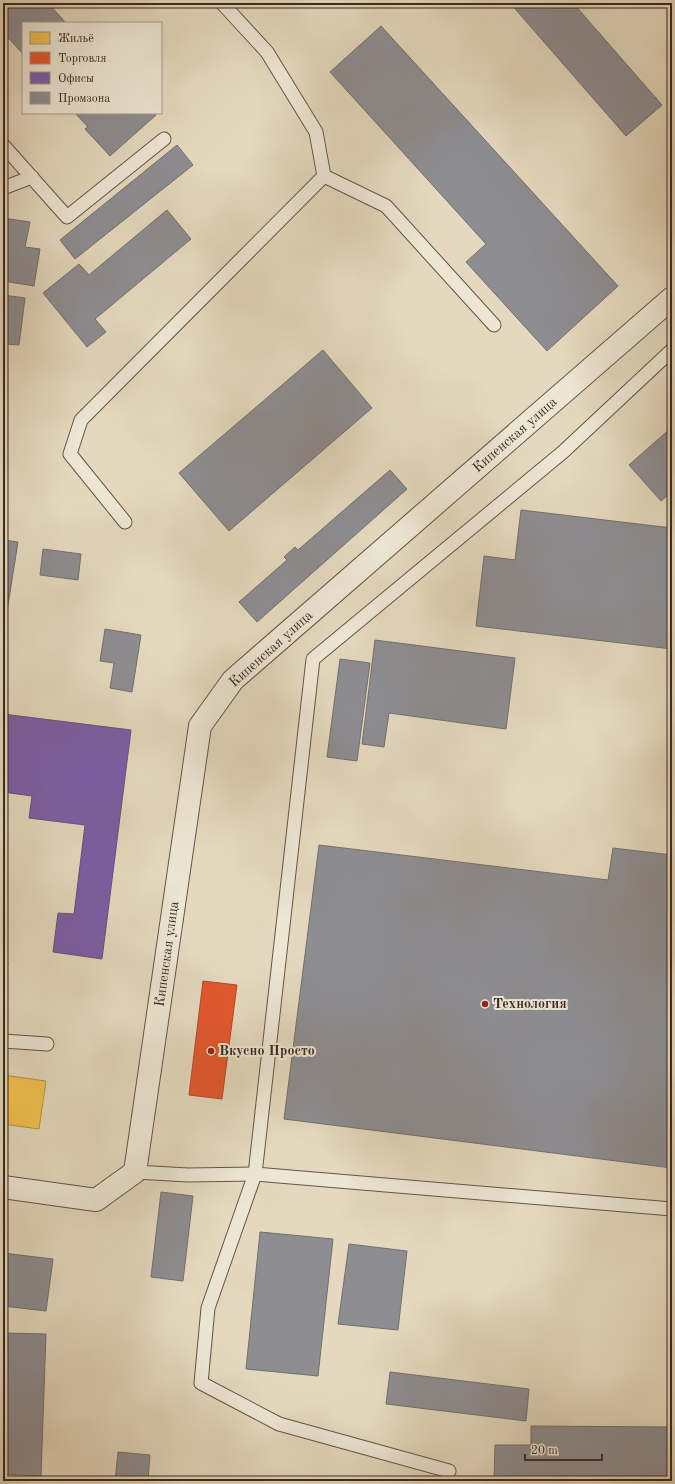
<svg xmlns="http://www.w3.org/2000/svg" width="675" height="1484" font-family="'Old Standard TT',serif">
<rect width="100%" height="100%" fill="#e4d9be"/>
<filter id="stains"><feTurbulence type="fractalNoise" baseFrequency=".005" numOctaves="4"/><feColorMatrix values="0 0 0 0 .2 0 0 0 0 .09 0 0 0 0 .02 0 0 0 .5 -.17"/></filter>
<radialGradient id="worn" r=".72"><stop offset=".6" stop-color="#630" stop-opacity="0"/><stop offset="1" stop-color="#630" stop-opacity=".3"/></radialGradient>
<polygon fill="#f2c14e" stroke="#ba9340" points="3,1075 46,1081 39,1129 3,1124"/>
<polygon fill="#e4572e" stroke="#b14929" points="203,981 237,985 222,1099 189,1095"/>
<polygon fill="#7b5ea7" stroke="#674e7e" points="3,714 131,730 102,959 53,952 58,913 74,914 85,825 29,818 32,796 3,792"/>
<g fill="#8d8d92" stroke="#746f6f">
<polygon points="3,3 48,3 66,23 23,23 23,54 3,32"/>
<polygon points="510,3 573,3 662,105 626,136"/>
<polygon points="381,26 618,286 547,351 466,262 486,244 330,72"/>
<polygon points="75,113 154,113 156,115 110,156 85,129 88,127"/>
<polygon points="177,145 193,165 75,259 60,240"/>
<polygon points="167,210 191,239 95,319 106,332 87,347 43,293 79,264 89,275"/>
<polygon points="3,218 30,222 25,247 40,249 34,286 3,281"/>
<polygon points="3,295 25,298 19,345 3,344"/>
<polygon points="323,350 372,408 229,531 179,473"/>
<polygon points="672,427 672,492 661,501 629,465"/>
<polygon points="390,470 407,489 257,622 239,602 287,560 284,557 295,547 298,550"/>
<polygon points="521,510 672,528 672,649 476,626 484,556 515,560"/>
<polygon points="3,540 18,542 5,624 3,624"/>
<polygon points="43,549 81,554 78,580 40,575"/>
<polygon points="105,629 141,635 132,692 110,688 114,663 100,661"/>
<polygon points="375,640 515,658 506,729 389,713 384,747 362,744"/>
<polygon points="340,659 370,663 357,761 327,757"/>
<polygon points="319,845 608,880 613,848 672,855 667,888 672,889 672,1168 284,1119"/>
<polygon points="3,961 8,962 3,999"/>
<polygon points="161,1192 193,1196 183,1281 151,1277"/>
<polygon points="260,1232 333,1239 318,1376 246,1369"/>
<polygon points="349,1244 407,1251 398,1330 338,1324"/>
<polygon points="3,1253 53,1259 46,1311 3,1306"/>
<polygon points="3,1333 46,1334 41,1476 3,1474"/>
<polygon points="390,1372 529,1389 526,1421 386,1404"/>
<polygon points="531,1426 672,1427 672,1481 494,1481 495,1445 531,1445"/>
<polygon points="118,1452 150,1455 148,1481 115,1481"/>
</g>
<g fill="none" stroke-linecap="round" stroke-linejoin="round">
<g stroke="#645546" stroke-width="15">
<g id="service">
<polyline points="3,145 67,217 164,139"/>
<polyline points="324,176 386,206 494,325"/>
<polyline points="3,188 32,177"/>
<polyline points="125,522 70,454 81,420 324,176 316,132 267,52 222,3"/>
<polyline points="3,1041 47,1044"/>
<polyline points="135,1172 188,1175 255,1174 672,1209"/>
<polyline points="449,1471 279,1424 201,1383 208,1308 255,1174 313,659 563,452 672,350"/>
</g>
</g>
<g stroke="#645546" stroke-width="24">
<polyline id="minor" points="3,1187 96,1200 135,1172 200,726 233,680 672,298"/>
</g>
<use href="#service" stroke="#ede6d5" stroke-width="13"/>
<use href="#minor" stroke="#ede6d5" stroke-width="22"/>
</g>
<g fill="#8f2418" stroke="#ede6d5" stroke-width="1.5">
<circle cx="485" cy="1004" r="4"/>
<circle cx="211" cy="1051" r="4"/>
</g>
<g text-anchor="middle" dominant-baseline="central" stroke-width="4" stroke-linejoin="round" paint-order="stroke">
<g font-size="14" fill="#39291e" stroke="#ede6d5">
<text transform="translate(515 435) rotate(-41)">Кипенская улица</text>
<text transform="translate(271 649) rotate(-42)">Кипенская улица</text>
<text transform="translate(167 954) rotate(-82)">Кипенская улица</text>
</g>
<g font-size="14" font-weight="bold" fill="#39291e" stroke="#ede6d5" text-anchor="start">
<text x="493" y="1004">Технология</text>
<text x="219" y="1051">Вкусно Просто</text>
</g>
</g>
<rect width="675" height="1484" fill="none" stroke="#e4d9be" stroke-width="16"/>
<rect x="4" y="4" width="667" height="1476" fill="none" stroke="#39291e" stroke-width="2"/>
<rect x="8" y="8" width="659" height="1468" fill="none" stroke="#39291e"/>
<rect x="22" y="22" width="140" height="92" fill="#ede6d5" stroke="#a59a8c"/>
<rect x="30" y="32" width="20" height="12" fill="#f2c14e" stroke="#a59a8c"/>
<text x="58" y="42" font-size="12" fill="#39291e">Жильё</text>
<rect x="30" y="52" width="20" height="12" fill="#e4572e" stroke="#a59a8c"/>
<text x="58" y="62" font-size="12" fill="#39291e">Торговля</text>
<rect x="30" y="72" width="20" height="12" fill="#7b5ea7" stroke="#a59a8c"/>
<text x="58" y="82" font-size="12" fill="#39291e">Офисы</text>
<rect x="30" y="92" width="20" height="12" fill="#8d8d92" stroke="#a59a8c"/>
<text x="58" y="102" font-size="12" fill="#39291e">Промзона</text>
<path d="M525 1454v6h77v-6" fill="none" stroke="#39291e" stroke-width="2"/>
<text x="531" y="1454" font-size="12" fill="#39291e" stroke="#ede6d5" stroke-width="3" paint-order="stroke">20 m</text>
<rect width="100%" height="100%" filter="url(#stains)"/>
<rect width="100%" height="100%" fill="url(#worn)"/>
</svg>
